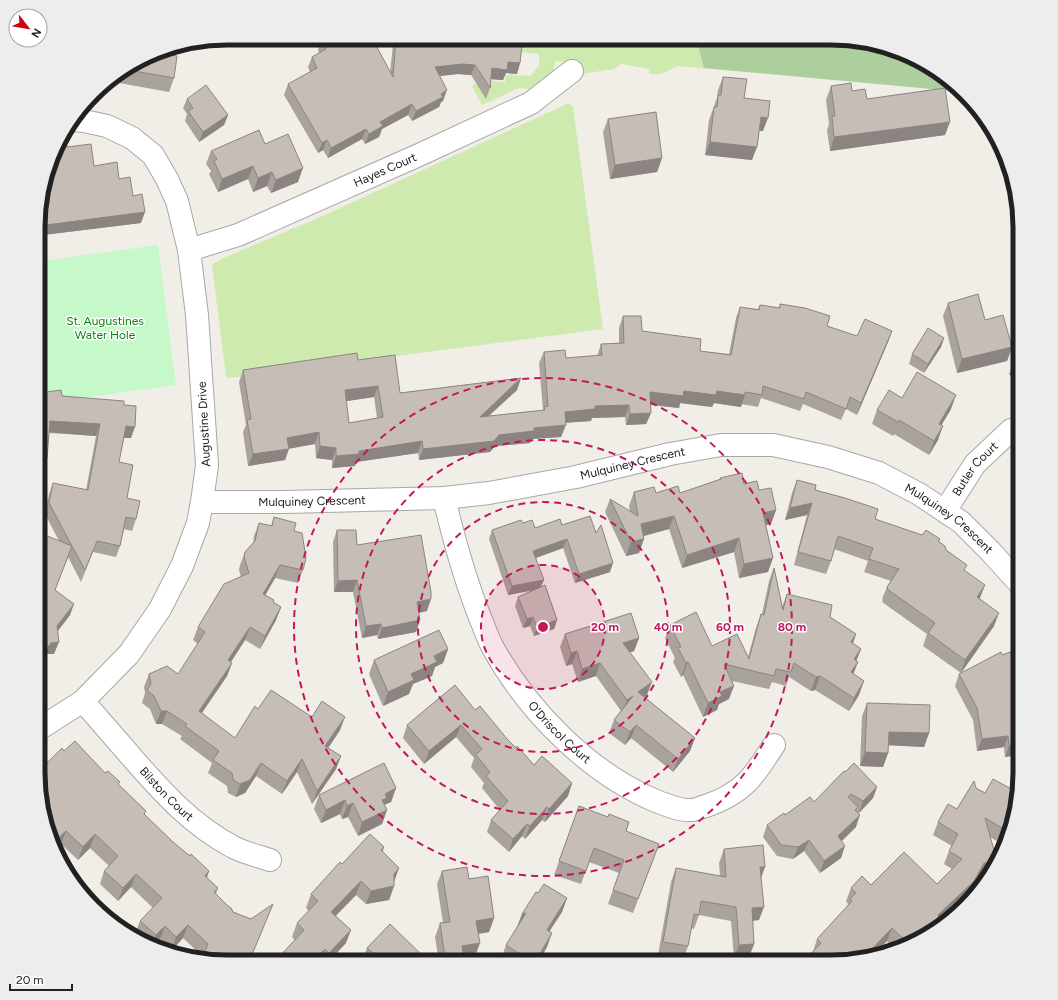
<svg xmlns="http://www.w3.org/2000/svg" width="1058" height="1000" font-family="Figtree,sans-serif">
<rect width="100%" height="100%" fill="#f1ede7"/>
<g fill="#ceeaaf">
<polygon points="381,38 844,38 915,58 959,91 678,66 661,74 649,74 649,69 621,64 614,69 581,74 571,62 555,61 553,75 541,91 519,88 482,105 472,86 474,84 489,86 490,81 505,82 506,75 531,76 539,65 539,54"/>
<polygon points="569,103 573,107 603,329 228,378 226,376 212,265 221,259 325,215"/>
</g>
<polygon fill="#adcf9d" points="696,38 844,38 915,58 956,89 953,91 704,68"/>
<polygon fill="#c6f9c9" points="158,245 176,385 40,404 41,261"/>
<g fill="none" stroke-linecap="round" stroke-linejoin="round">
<g stroke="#a8a8a8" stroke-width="24">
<g id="minor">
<path id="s1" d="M189 250 238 235 419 155 531 103 572 71"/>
<path id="s2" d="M444 498C454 540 465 580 481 620 485 629 488 639 493 648 528 711 589 773 656 801 666 805 681 811 691 810 696 810 701 807 706 806 721 801 736 793 747 782 757 772 766 757 774 745"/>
<path id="s3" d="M202 502H286L444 498 489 493 576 477 670 454 721 445H773L828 457 879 473 919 494 961 522 990 551 1020 584"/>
<path id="s4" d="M945 511 975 464 1011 430"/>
<path id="s5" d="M83 701C100 721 118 741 135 761 165 795 192 825 233 847 245 853 258 856 270 860"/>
<polyline points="39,729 83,701 129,654 160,609 182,566 198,523 202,502 207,465 197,315 189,250 177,201 167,179 153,155 132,138 107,126 84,121 74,120"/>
</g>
</g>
<use href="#minor" stroke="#fff" stroke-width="22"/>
</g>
<g fill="#aaa39d" fill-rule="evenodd">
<polygon points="395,38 471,38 478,41 520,63 517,74 506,73 503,80 491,79 490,88 486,99 471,75 458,74 440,76 443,101 441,102 439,107 412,121 408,115 382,129 379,137 365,144 362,139 328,158 323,150 318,153 284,95 288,84 310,72 308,67 312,57 319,53 318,50 322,40 340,42 390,73 393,44"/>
<polygon points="162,50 162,53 174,78 169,92 108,81"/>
<polygon points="723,77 744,98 763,131 759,131 752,160 705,155 709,120 717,98 718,90"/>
<polygon points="831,86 852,91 867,99 945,135 830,151 827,130 829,124 826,100"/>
<polygon points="187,99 228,115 224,125 199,142 185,121 187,114 183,108"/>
<polygon points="608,119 662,158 657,172 610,179 603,132"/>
<polygon points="265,144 298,182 271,193 267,186 253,192 248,179 218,192 209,174 211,171 206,164 211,151"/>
<polygon points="67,147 94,166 119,179 133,196 141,223 43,235 41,227 42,190"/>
<polygon points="948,303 985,320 1012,347 1007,361 957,373 943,316"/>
<path d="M780 304 827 326 857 336 892 331 888 342 857 415 846 409 841 420 803 404 800 411 761 398 758 407 741 404V407L714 403 712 407 680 403 679 408 650 405 651 413 646 424 626 425 625 417 592 418 591 421 565 423 561 437 532 439 530 443 495 446 490 452 419 460 418 453 356 462 355 466 332 468V460L316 458 315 444 289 448 285 460 248 466 243 432 246 425 239 382 243 370 358 360 400 393 521 378 517 390 489 416 543 410 539 363 544 352 566 358 597 356 601 344 619 343V328L623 316 642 331 700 351 729 354 736 318 740 307 758 309 760 305 779 308ZM374 397 377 418 349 423 346 401Z"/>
<polygon points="1020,337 1020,378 1009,375"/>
<polygon points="944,338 941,347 924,373 909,364 912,354"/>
<polygon points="40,393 124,405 131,438 124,438 119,462 127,498 136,519 132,531 124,529 120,546 116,557 93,552 81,582 68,557 55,590 70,615 58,631 54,654 47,654 59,541 45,514 49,494 53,483 86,490 96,436 49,433 43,470 40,470"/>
<polygon points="902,398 951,409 941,425 938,440 929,455 894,434 893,436 872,424 877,410"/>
<polygon points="720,478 744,484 759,490 776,510 771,524 766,525 768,572 739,578 734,552 682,568 669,529 644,536 639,553 626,556 605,512 610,499 630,511 629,506 634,492 656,493 680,493 719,480"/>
<polygon points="797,480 875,519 922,535 940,539 939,542 965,571 980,598 980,599 994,626 961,673 923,646 927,634 882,602 883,600 882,599 887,587 891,581 864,572 868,561 834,549 831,561 826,574 794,565 807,515 785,520 792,493"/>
<polygon points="274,517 294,531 303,570 298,583 275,578 265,595 273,602 281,607 276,620 260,649 245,640 231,662 232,663 227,676 202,713 235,738 258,709 312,717 340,730 328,748 341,756 336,769 312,804 297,772 282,794 256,776 245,793 236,797 228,793 227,786 208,773 212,763 180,739 182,736 162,724 156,724 150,709 142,703 145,693 144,687 149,674 178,674 198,644 193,640 198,627 241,577 239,570 240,565 245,552 253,543 254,536 259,523 271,526"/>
<polygon points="523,523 535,528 562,525 610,572 575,583 563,548 536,558 541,587 557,620 554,629 534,636 530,626 523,628 515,606 518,597 533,590 508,595 489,539 492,530"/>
<polygon points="337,530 357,545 427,611 419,613 420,620 416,632 378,639 377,635 362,638 353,592 334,592 333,542"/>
<polygon points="774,568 782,607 787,594 830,617 856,634 853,644 861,649 856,660 858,662 853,674 859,695 849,711 815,690 811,691 789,677 786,686 772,682 769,689 732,681 729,699 719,704 717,710 703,717 683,675 681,677 673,662 675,658 665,638 670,625 712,646 748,657 756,628 761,614 762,614 769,581"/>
<polygon points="565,634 639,638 634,651 630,652 647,695 644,697 695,738 690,751 673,772 631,738 625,745 609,733 614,720 621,711 596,676 578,682 572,664 566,666 560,647"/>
<polygon points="448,649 443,663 435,667 432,676 413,684 409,694 383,706 369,674 374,660"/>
<polygon points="1002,655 1020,656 1020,773 1014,773 1012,756 1005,757 1004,747 977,751 973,720 955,686 959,674"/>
<polygon points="867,703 929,733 924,747 888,745 888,753 883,767 860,766 862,716"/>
<polygon points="475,710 534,765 572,783 568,796 545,822 542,820 525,839 522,836 509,852 487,832 491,820 500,810 482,788 484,783 471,767 474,758 456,737 424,764 403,738 407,725"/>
<polygon points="64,751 105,773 119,785 145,815 173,842 190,856 209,871 207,878 218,888 216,894 233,912 251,919 273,904 268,917 227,962 202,956 183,938 173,949 170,949 160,939 154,945 144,943 135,934 140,921 153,908 131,887 118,901 100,884 104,871 109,866 90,848 78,860 61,844 45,765"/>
<polygon points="877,787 873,798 859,813 857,812 856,827 842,841 841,858 820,873 804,851 793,859 777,856 763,837 767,825 785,815 814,802"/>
<polygon points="396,788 391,802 384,805 387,810 382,824 358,836 348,817 342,819 340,814 321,823 314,809 319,795"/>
<polygon points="976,788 985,793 1013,802 1009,813 1011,814 1003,845 990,837 979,876 969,894 939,924 939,925 903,948 895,950 887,941 874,954 843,962 813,952 817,939 847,907 848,904 846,901 851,888 871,885 937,884 952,869 944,864 949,851 952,846 933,835 938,822 957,809"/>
<polygon points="579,806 626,831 659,844 633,913 608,904 619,873 589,862 581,884 554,875"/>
<polygon points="384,847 383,852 394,882 394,886 389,900 366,904 356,895 336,916 346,943 328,962 277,962 278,958 295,940 292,937 297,923 309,911 306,908 311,894 342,864"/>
<polygon points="724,849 761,877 759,920 752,921 754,944 749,957 734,958 731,921 699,915 694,929 691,928 688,946 683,960 658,955 671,882 676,868 720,876 719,863"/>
<polygon points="442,871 469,879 494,918 489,932 478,934 475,957 462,959 460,962 439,962 435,937 440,923 443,923 437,884"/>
<polygon points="538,893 567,898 562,912 549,931 547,947 538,962 556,962 505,962 501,959 506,945 518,926 522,914"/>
<polygon points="367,948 429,962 363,962 362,961"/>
</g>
<g fill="#8b8480">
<polygon points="508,62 520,63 517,74 506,73 503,80 488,79 492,68"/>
<polygon points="462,64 475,65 471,75 458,74 431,77 435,67"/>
<polygon points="447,90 443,101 441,102 439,107 412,121 416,111 441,94"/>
<polygon points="412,104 408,115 382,129 379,137 365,144 369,134 380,122"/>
<polygon points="228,115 224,125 199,142 203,132"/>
<polygon points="761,117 768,118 763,131 756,131"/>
<polygon points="950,122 945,135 830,151 834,137"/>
<polygon points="366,129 362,139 328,158 331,148"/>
<polygon points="327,140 323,150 318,153 322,143"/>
<polygon points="710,142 757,147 752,160 705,155"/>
<polygon points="662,158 657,172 610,179 615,165"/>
<polygon points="253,166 248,179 218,192 222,179"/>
<polygon points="303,168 298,182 271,193 276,180"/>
<polygon points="272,172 267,186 253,192 258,178"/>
<polygon points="145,212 141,223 43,235 46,225"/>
<polygon points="892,331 888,342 857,415 861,403"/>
<polygon points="944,338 941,347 924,373 928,364"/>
<polygon points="1012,347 1007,361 957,373 962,359"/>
<polygon points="521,378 517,390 475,428 480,417"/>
<polygon points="378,386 374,397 341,402 345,390"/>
<polygon points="717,391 745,395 741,407 714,403 712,407 680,403 679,408 645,404 650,392"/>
<polygon points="956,395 951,409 934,438 939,424"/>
<polygon points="629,405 625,417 592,418 591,421 560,423 565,412 595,406"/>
<polygon points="651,413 646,424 626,425 630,414"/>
<polygon points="899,420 894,434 893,436 898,422"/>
<polygon points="50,421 100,424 96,436 46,432"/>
<polygon points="566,425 561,437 532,439 530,443 495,446 490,452 419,460 423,449 499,435 534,428"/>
<polygon points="126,426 135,427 131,438 122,438"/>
<polygon points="943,426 938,440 929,455 934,441"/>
<polygon points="319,432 315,444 283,450 287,438"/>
<polygon points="422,441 418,453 356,462 355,466 332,468 336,456 359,451"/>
<polygon points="320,446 336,448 332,460 316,458"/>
<polygon points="289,449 285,460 248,466 253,454"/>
<polygon points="40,458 47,458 43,470 40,470"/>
<polygon points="812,503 807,515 785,520 790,508"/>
<polygon points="776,510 771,524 758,527 763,513"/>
<polygon points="674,516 669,529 636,538 641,524"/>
<polygon points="739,538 734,552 682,568 687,555"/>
<polygon points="567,539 563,548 530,560 533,551"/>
<polygon points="644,539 639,553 626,556 631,542"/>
<polygon points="773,558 768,572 739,578 744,564"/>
<polygon points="613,563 610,572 575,583 579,574"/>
<polygon points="280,565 275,578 258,608 263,594"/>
<polygon points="357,580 353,592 334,592 338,581"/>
<polygon points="544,580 540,589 508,595 512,586"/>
<polygon points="985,585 980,598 972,610 977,597"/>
<polygon points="431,599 427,611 413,614 417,602"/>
<polygon points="74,604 70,615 53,637 57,626"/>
<polygon points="281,607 276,620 260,649 265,636"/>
<polygon points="999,613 994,626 961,673 965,660"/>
<polygon points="533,617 530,626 523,628 527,619"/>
<polygon points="420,620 416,632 378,639 382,628"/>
<polygon points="557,620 554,629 534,636 537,627"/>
<polygon points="381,624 377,635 362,638 366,626"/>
<polygon points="250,627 245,640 223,674 228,660"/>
<polygon points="856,634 851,648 851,642"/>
<polygon points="639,638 634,651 619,656 623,643"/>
<polygon points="59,642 54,654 47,654 39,665 39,659 51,643"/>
<polygon points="448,649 443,663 435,667 432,676 413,684 409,694 383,706 388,692 434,656"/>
<polygon points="861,649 856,662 854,659"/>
<polygon points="577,651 572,664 566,666 571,653"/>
<polygon points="688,662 683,675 681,677 686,663"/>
<polygon points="858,662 853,675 851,672"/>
<polygon points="232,663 227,676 194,724 199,711"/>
<polygon points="600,663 596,676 578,682 582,669"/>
<polygon points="820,676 815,690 811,691 816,677"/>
<polygon points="864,681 859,695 849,711 854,698"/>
<polygon points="652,682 647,695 633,706 638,692"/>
<polygon points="734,686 729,699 719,704 717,710 703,717 708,703 720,692"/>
<polygon points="633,696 622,713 627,700"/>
<polygon points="161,711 167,711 162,724 156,724"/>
<polygon points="345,717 340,730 321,759 325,746"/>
<polygon points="461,725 456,737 424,764 429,751"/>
<polygon points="636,725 631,738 625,745 630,732"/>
<polygon points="889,732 929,733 924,747 884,745"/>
<polygon points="1008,736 1004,747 977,751 982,739"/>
<polygon points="695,738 690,751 673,772 678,759"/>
<polygon points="1016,745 1012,756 1005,757 1009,746"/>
<polygon points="865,752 888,753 883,767 860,766"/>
<polygon points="341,756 336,769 312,804 317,791"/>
<polygon points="302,759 297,772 282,794 287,781"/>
<polygon points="1018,761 1020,761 1020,773 1014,773"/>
<polygon points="261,763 256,776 245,793 236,797 240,784"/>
<polygon points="572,783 568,796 545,822 549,809"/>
<polygon points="877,787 873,798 859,813 863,801"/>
<polygon points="396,788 391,802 384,805 377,814 385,794"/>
<polygon points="1015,791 1010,804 1009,800"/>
<polygon points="345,800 340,814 321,823 326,810"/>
<polygon points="1013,802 1008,815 1007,812"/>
<polygon points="353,803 348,817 342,819 347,806"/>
<polygon points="547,807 542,820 525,839 530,826"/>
<polygon points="387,810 382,824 358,836 362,822"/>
<polygon points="860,815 856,827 834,848 838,836"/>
<polygon points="527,824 522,836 509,852 513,839"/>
<polygon points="66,831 61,844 55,850 52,844"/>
<polygon points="95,834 90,848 78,860 83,847"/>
<polygon points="809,840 804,851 793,859 798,847"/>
<polygon points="845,846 841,858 820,873 824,861"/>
<polygon points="997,861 986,875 979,876 969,894 937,926 938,926 913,941 984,863"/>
<polygon points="760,867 765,867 760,881"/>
<polygon points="399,868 394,882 394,886 389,900 366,904 371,891 394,874"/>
<polygon points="209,871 204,884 205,876"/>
<polygon points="136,874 131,887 118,901 123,888"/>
<polygon points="361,881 356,895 326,925 331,912"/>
<polygon points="567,898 562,912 542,943 547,930"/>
<polygon points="764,907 759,920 747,921 752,908"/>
<polygon points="526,913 517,927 522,914"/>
<polygon points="494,918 489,932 471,935 476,921"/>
<polygon points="188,925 183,938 173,949 172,949 176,937"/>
<polygon points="165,926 160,939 154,945 152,945 156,935"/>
<polygon points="892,928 887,941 874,954 868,956 869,952"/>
<polygon points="351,930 346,943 328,962 325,962 329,953"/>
<polygon points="552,933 547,947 538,962 535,962"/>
<polygon points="480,943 475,957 462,959 460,962 443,962 445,957 462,946"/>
<polygon points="754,944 749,957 734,958 739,945"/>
<polygon points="325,949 321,962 313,962"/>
</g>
<g fill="#c6bdb7" stroke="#8b8480" fill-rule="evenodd">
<polygon points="325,38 338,38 340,42 346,38 372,38 393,77 396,38 471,38 478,39 478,41 522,45 520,63 508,62 507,70 492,68 490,88 475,65 462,64 435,67 447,90 441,94 443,97 416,111 412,104 380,122 383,126 369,134 366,129 331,148 327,140 322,143 288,84 317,68 312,57 326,49 322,40"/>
<polygon points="162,50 162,53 177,56 174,78 128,70"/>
<polygon points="723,77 747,79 744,98 770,101 768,118 761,117 757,147 710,142 714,107 717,107 718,95 721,95"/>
<polygon points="851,83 852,91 865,89 867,99 945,88 950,122 834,137 832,116 835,116 831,86"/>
<polygon points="206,85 228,115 203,132 188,111 193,108 187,99"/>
<polygon points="656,112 662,158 615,165 608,119"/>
<polygon points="259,130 265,144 288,134 303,168 276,180 272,172 258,178 253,166 222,179 214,161 217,159 211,151"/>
<polygon points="91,144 94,166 117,162 119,179 130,177 133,196 142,194 145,212 46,225 43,202 42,202 42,190 58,146 67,145 67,147"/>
<polygon points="978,294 985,320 1003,315 1012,347 962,359 948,303"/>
<path d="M780 304 805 308 830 316 827 326 857 336 865 319 892 331 861 403 850 397 846 409 806 392 804 399 763 386 762 395 745 392V395L717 391 716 395 684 391 683 396 650 392 651 413 630 414 629 405 595 406V409L565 412 566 425 534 428V431L499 435 494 441 423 449 422 441 359 451V454L336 456V448L320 446 319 432 287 438 289 449 253 454 247 420 251 419 243 370 357 353 358 360 395 355 400 393 521 378 480 417 545 410 544 407 548 406 544 352 565 350 566 358 602 355 601 344 624 343 623 316H641L642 331 701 339 700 351 731 355 740 307 759 310 760 305 780 308ZM378 386 383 417 349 423 345 390Z"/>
<polygon points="928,328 944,338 928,364 912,354"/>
<polygon points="1020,341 1020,363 1014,361"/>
<polygon points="917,372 956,395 939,424 943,426 934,441 899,420 898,422 877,410 889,390 902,398"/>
<polygon points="61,390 62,396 124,401 124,405 136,406 135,427 126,426 119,462 133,465 127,498 140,501 136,519 126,517 120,546 97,541 85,570 72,546 55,590 74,604 57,626 59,642 51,643 39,659 40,549 45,535 72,546 49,503 53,483 88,490 100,424 50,421 47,458 40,458 40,393"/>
<polygon points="742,473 744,484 757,481 759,490 771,488 776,510 763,513 773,558 744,564 739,538 687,555 674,516 641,524 644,539 631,542 610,499 638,516 634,492 654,487 656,493 678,486 680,493 721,479 720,478"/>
<polygon points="797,480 816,485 815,490 845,498 878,509 875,519 922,535 926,530 940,539 938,541 945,546 946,550 967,565 964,570 985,585 977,597 999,613 965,660 928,633 935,623 887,589 888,587 887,587 899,569 869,559 873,548 838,536 831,561 798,552 812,503 790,508"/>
<polygon points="590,516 596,533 601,525 613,563 579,574 567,539 533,551 544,580 512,586 492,530 521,520 523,523 532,520 535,528 560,519 562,525"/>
<polygon points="274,517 296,523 294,531 302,533 306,558 303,570 280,565 263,594 274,600 273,602 281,607 265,636 250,627 228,660 232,663 199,711 235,738 255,706 258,709 271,690 312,717 322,701 345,717 325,746 341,756 317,791 302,759 287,781 261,763 250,780 240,784 233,780 232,773 213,760 219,751 185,726 187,724 167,711 161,711 154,696 147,690 151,684 149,674 167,666 178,674 205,632 198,627 224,584 249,573 244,557 245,552 255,541 259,523 272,526"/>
<polygon points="337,530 356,530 357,545 421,535 431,592 431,599 417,602 420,620 382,628 381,624 366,626 357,580 338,581"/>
<polygon points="774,568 783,610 787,594 832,605 830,617 856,634 851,642 861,649 854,659 858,662 851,672 864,681 854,698 820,676 816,677 794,663 791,672 776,669 774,676 724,664 734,686 720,692 722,696 708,703 688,662 686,663 678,648 681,647 670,625 696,612 712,646 737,634 749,659 761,614 764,615"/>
<polygon points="545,585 557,620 537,627 533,617 527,619 518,597"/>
<polygon points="631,613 639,638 623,643 652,682 638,692 695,738 678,759 636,725 630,732 614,720 633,696 627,700 600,663 582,669 577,651 571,653 565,634"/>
<polygon points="439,630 448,649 434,656 437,662 411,674 414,680 388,692 374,660"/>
<polygon points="1016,650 1020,656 1020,761 1018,761 1016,745 1009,746 1008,736 982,739 977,708 959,674 1001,652 1002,655"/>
<polygon points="455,685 475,710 480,706 508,740 516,748 517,746 534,765 542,756 572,783 549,809 547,807 530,826 527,824 513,839 491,820 508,801 486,776 490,772 476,755 482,749 461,725 429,751 407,725"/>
<polygon points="867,703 930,705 929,733 889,732 888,753 865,752"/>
<polygon points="75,741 105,773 108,771 120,782 118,784 146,811 144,814 173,842 190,856 191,854 209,871 205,876 218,888 214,892 228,906 231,908 233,912 251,919 273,904 249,962 227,962 203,956 208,944 188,925 176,937 165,926 156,935 140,921 162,898 136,874 123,888 104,871 118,856 95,834 83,847 66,831 52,844 38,785 38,765 42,762 45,765 62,748 64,751"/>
<polygon points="384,763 396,788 385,794 387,798 382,800 387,810 362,822 353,803 347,806 345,800 326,810 319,795"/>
<polygon points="854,763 877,787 863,801 851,794 848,797 858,807 855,810 860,815 838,836 845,846 824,861 809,840 798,847 781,845 767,825 784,813 785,815 810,797 814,802 844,771 845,772"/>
<polygon points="993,779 1015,791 1009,800 1013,802 1007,812 1011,814 1007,831 985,818 997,861 984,863 974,881 938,915 939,925 928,925 913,941 909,944 892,928 869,952 873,955 843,962 803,962 821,943 817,939 852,901 850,899 856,893 851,888 862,876 871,885 904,852 937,884 962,859 949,851 958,834 938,822 948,804 957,809 974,781 976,788 985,793"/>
<polygon points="579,806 608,817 609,814 629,822 626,831 659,844 638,899 613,890 624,860 594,848 586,871 559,861"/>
<polygon points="370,834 384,847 381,850 399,868 394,874 394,886 371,891 361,881 331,912 351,930 329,953 325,949 313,962 283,962 278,958 304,930 297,923 318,901 311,894 340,862 342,864"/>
<polygon points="763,845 765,867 760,867 764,907 752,908 754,944 739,945 736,907 701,901 699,915 694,914 688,946 663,942 676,868 726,877 724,849"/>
<polygon points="467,867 469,879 488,876 494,918 476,921 480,943 462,946 463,954 445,957 440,923 450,922 442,871"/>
<polygon points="544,884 567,898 547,930 552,933 535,962 532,962 506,945 526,913 522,914 536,892 538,893"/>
<polygon points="390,924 429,962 375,962 379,958 367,948"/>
<polygon points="556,960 556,962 536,962"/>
</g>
<circle cx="543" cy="627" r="62" fill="#c2185b" fill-opacity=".12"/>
<g fill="none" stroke="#c2185b" stroke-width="2" stroke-dasharray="7 5">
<circle cx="543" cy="627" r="62"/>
<circle cx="543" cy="627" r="125"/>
<circle cx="543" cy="627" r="187"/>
<circle cx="543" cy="627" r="249"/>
</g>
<g text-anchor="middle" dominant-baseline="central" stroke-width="3" stroke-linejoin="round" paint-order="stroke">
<g font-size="12" fill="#212121" stroke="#fff">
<text stroke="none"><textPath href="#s1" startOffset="212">Hayes Court</textPath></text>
<text transform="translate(204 424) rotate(-93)">Augustine Drive</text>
<text stroke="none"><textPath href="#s3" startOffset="434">Mulquiney Crescent</textPath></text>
<text stroke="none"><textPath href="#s4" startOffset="52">Butler Court</textPath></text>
<text stroke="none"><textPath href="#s3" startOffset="110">Mulquiney Crescent</textPath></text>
<text stroke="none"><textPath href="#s3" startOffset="770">Mulquiney Crescent</textPath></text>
<text stroke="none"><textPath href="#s2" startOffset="266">O'Driscol Court</textPath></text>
<text stroke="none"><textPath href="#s5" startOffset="125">Bilston Court</textPath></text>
</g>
<g font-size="12" fill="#0d8013" stroke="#fff">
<text x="105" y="321">St. Augustines<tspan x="105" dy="14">Water Hole</tspan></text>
</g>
</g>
<path d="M0 0H1058V1000H0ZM227 45H831A182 182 0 0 1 1013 227V773A182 182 0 0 1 831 955H227A182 182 0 0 1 45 773V227A182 182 0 0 1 227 45Z" fill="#ededed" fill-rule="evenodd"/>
<path fill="none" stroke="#212121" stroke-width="5" d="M227 45H831A182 182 0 0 1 1013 227V773A182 182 0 0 1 831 955H227A182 182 0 0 1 45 773V227A182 182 0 0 1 227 45Z"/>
<circle cx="543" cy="627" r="6" fill="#c2185b" stroke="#fff" stroke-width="2"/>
<g font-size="12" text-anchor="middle" font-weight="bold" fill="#c2185b" stroke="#fff" stroke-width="3" stroke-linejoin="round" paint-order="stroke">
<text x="605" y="631">20 m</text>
<text x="668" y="631">40 m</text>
<text x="730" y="631">60 m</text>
<text x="792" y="631">80 m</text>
</g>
<g transform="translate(28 28) rotate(121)"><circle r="19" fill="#ffffff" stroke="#a6a6a6"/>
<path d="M0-3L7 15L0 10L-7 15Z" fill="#cf030a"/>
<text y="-6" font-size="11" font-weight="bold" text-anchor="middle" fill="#212121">N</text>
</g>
<path d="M10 984v6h62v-6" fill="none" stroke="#212121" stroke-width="2"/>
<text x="16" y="984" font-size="12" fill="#212121" stroke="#ffffff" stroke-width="3" paint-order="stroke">20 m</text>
</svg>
